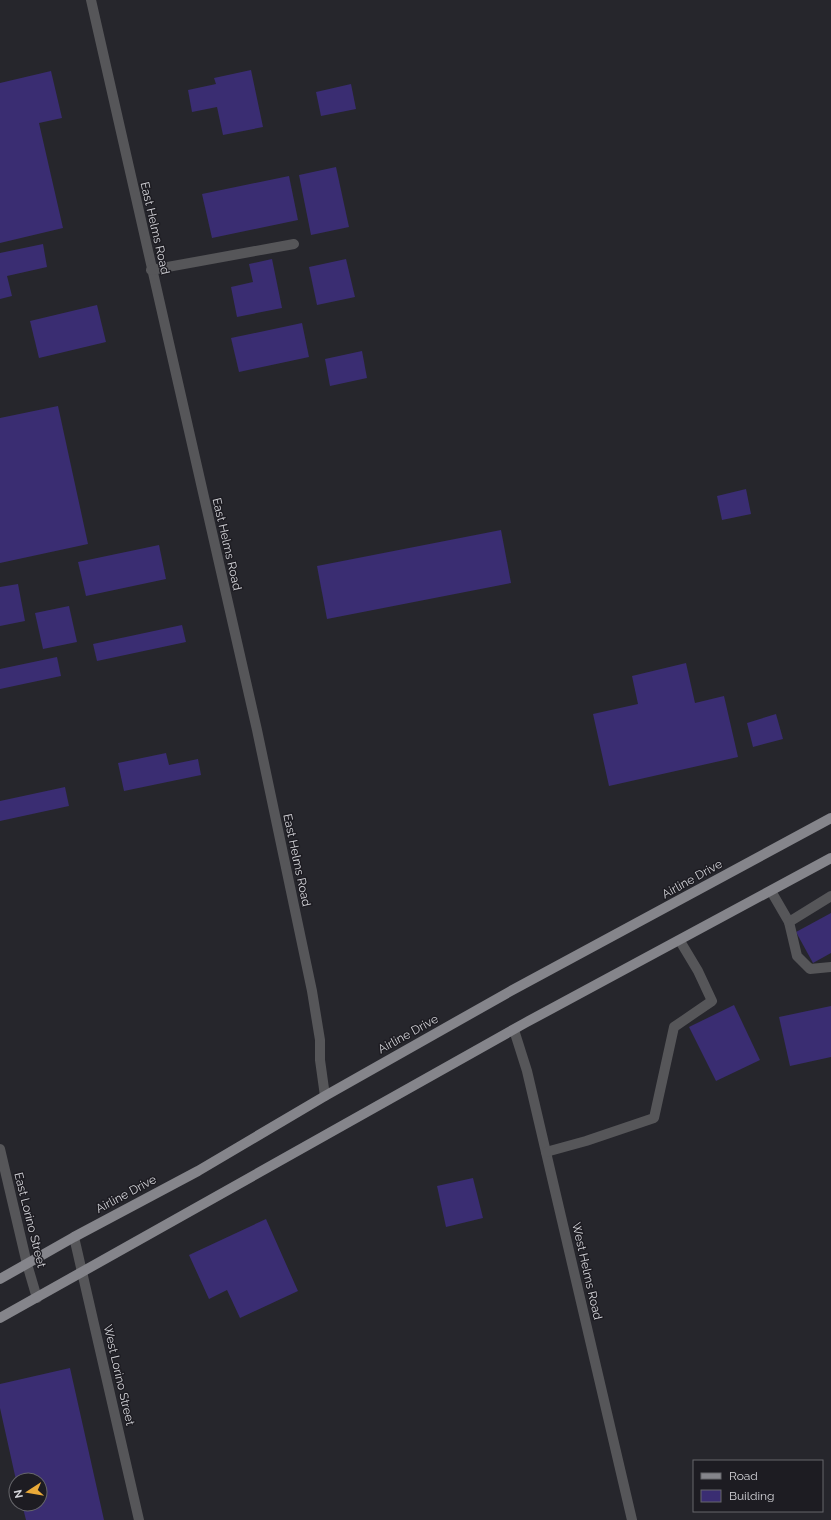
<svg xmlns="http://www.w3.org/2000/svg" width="831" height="1520" font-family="Raleway,sans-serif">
<rect width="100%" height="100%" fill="#26262c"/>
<g fill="#3a2d72">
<polygon points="251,70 263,127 223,135 217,107 192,112 188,90 216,84 214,78"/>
<polygon points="51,71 62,118 39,123 63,228 0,243 0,83"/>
<polygon points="351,84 356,109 321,116 316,92"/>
<polygon points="336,167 349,227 311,235 299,175"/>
<polygon points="289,176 298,220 212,238 202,194"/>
<polygon points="43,244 47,267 7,276 12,296 0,299 0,253"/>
<polygon points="272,259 282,308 237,317 231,287 253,282 249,264"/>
<polygon points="346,259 355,297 317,305 309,267"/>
<polygon points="97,305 106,342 39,358 30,321"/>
<polygon points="302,323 309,357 239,372 231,338"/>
<polygon points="362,351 367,378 330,386 325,359"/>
<polygon points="58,406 88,544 0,563 0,418"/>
<polygon points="746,489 751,514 722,520 717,496"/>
<polygon points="501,530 511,583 327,619 317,566"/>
<polygon points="159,545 166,579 86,596 78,562"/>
<polygon points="18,584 25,621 0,626 0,587"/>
<polygon points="69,606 77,642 43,649 35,613"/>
<polygon points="182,625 186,642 97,661 93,644"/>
<polygon points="57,657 61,676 0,689 0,669"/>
<polygon points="686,663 695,703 724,696 738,757 609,786 593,714 638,704 632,676"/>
<polygon points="776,714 783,739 753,747 747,723"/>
<polygon points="166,753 169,765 198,759 201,775 124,791 118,763"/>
<polygon points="65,787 69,806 0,821 0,801"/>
<polygon points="831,913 831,953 813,963 796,932"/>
<polygon points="734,1005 760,1060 716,1081 689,1027"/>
<polygon points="831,1006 831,1057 790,1066 779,1017"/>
<polygon points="473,1178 483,1218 446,1227 437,1186"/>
<polygon points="266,1219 298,1291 240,1318 227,1290 209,1299 189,1255"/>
<polygon points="70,1368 104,1520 26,1520 22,1504 40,1504 40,1480 16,1480 0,1408 0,1384"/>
</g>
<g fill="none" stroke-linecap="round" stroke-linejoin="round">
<g stroke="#565659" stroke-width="10">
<polyline points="91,0 257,730 312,991 320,1040 320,1060 325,1096"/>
<polyline points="151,270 294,244"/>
<polyline points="771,891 789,922 797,956 810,969 831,967"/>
<polyline points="789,922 831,896"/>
<polyline points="514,1030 527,1071 632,1520"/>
<polyline points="0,1149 27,1264 37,1298"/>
<polyline points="546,1152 586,1141 654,1118 674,1027 712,1001 698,971 680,941"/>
<polyline points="74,1237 139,1520"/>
</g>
<g stroke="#85858b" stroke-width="10">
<polyline points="0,1279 74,1237 198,1171 325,1096 509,992 831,818"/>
<polyline points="0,1318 525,1023 831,858"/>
</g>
</g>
<g text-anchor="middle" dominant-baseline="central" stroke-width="3" stroke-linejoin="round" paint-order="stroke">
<g font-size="12" fill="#d4d4d9" stroke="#1d1c22">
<text transform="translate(155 228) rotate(77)">East Helms Road</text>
<text transform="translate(227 544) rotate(77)">East Helms Road</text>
<text transform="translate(297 860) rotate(78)">East Helms Road</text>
<text transform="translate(692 879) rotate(-29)">Airline Drive</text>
<text transform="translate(408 1034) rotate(-29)">Airline Drive</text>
<text transform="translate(126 1194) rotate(-28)">Airline Drive</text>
<text transform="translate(30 1220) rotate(76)">East Lorino Street</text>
<text transform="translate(587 1271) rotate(77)">West Helms Road</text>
<text transform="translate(119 1375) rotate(77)">West Lorino Street</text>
</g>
</g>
<rect x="693" y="1460" width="130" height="52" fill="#1d1c22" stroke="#66666b"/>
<rect x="701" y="1473" width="20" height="6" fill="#85858b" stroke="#66666b"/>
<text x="729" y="1480" font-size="12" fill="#d4d4d9">Road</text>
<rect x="701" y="1490" width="20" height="12" fill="#3a2d72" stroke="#66666b"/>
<text x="729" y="1500" font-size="12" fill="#d4d4d9">Building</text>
<g transform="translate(28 1492) rotate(258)"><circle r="19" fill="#1d1c22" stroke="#66666b"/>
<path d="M0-3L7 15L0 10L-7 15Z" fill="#eaaa39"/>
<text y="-6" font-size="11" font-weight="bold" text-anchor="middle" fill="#d4d4d9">N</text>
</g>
</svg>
